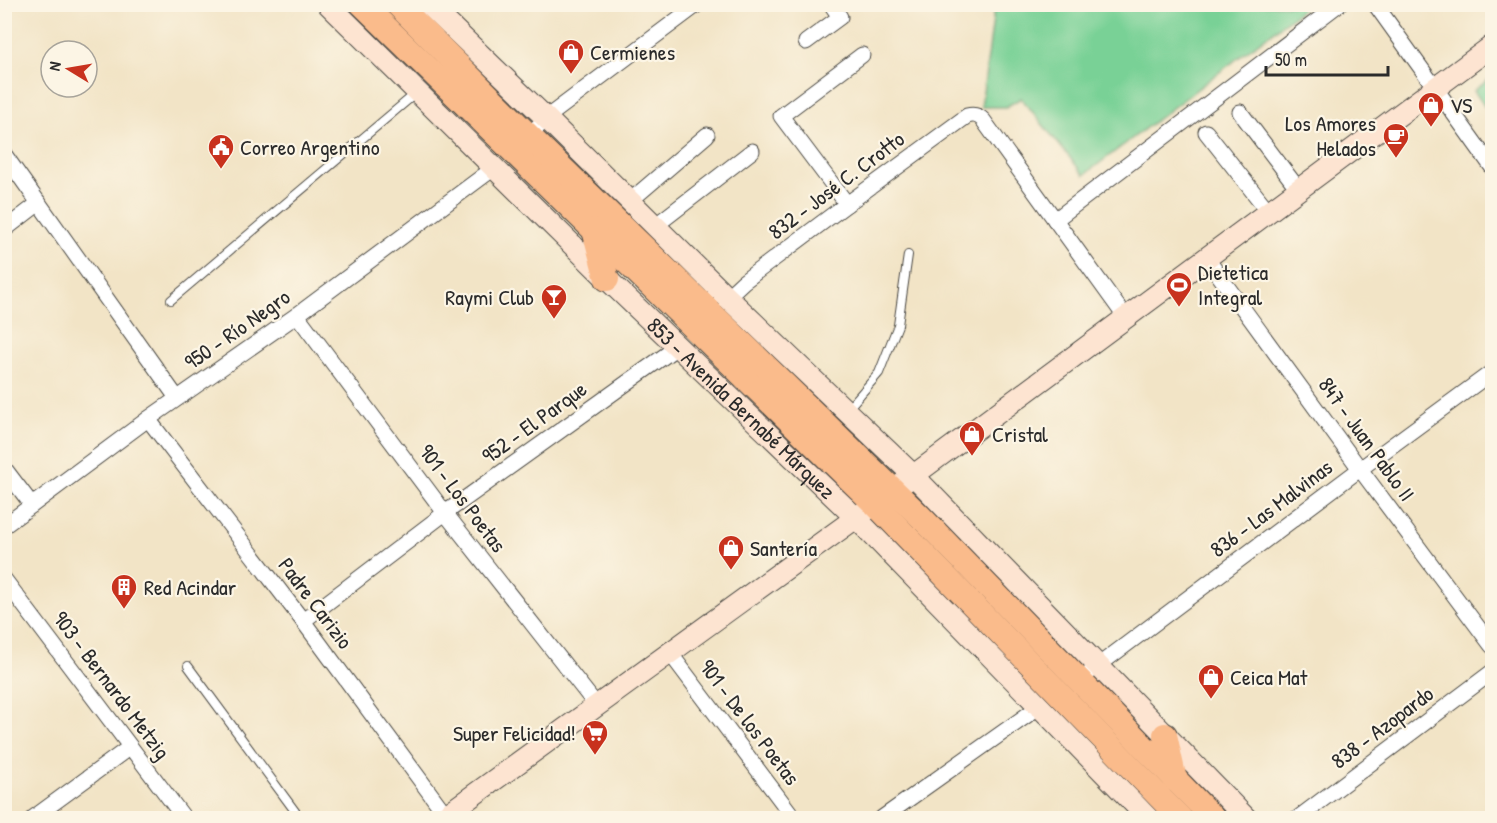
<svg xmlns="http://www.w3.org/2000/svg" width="1497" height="823" font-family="'Patrick Hand',sans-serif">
<rect width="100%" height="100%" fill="#fcf5e5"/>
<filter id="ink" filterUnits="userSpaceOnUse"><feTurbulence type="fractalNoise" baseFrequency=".0167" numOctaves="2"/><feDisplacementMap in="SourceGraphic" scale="12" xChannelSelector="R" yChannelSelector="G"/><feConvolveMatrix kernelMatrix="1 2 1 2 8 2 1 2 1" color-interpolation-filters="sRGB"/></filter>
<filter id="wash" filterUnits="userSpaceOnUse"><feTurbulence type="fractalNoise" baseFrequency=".008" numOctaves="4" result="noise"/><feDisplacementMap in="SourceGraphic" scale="24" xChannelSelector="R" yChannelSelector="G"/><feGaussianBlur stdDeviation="1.35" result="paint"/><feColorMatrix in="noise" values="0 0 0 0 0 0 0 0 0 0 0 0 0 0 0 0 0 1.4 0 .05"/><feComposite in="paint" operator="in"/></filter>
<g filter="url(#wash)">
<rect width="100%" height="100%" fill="#f2e4c6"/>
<g fill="#79d196" stroke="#527e60" stroke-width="1.5">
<polygon points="995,5 995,4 1308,5 1084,175 1021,98 1006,107 981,107"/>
<polygon points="1492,77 1492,117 1474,91"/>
</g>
</g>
<g filter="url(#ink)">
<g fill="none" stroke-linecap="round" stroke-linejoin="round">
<g stroke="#494742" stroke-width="10">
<g id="lane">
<polyline points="171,300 415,94"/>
<polyline points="846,411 879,373 898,325 908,255"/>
<polyline points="188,666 300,818"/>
</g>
</g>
<g stroke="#494742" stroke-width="17">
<g id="street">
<polyline points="1375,4 1492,167"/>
<polyline points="806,42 840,17 831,4"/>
<polyline points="1240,112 1299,190"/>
<polyline points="1206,132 1269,212"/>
<polyline points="529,136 546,118 698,4"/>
<polyline points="4,154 177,398"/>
<polyline points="630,201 707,135"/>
<polyline points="847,204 781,116 862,55"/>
<polyline points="1055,220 1339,4"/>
<polyline points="655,226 752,151"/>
<polyline points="4,230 39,203"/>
<polyline points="1207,259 1360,469 1492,646"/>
<path d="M727 297 743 282 847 204 967 116C974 114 978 115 983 120L1126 318"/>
<polyline points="297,315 445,513 597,706"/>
<polyline points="148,419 303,621 446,815"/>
<polyline points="4,468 32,505"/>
<polyline points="4,526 148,419 297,315 494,168"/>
<polyline points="4,579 184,818"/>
<polyline points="303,621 445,513 677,347"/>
<polyline points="670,653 794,818"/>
<polyline points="1091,671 1360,469 1492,372"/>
<polyline points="33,818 130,747"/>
<polyline points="882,818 1040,706"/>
<polyline points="1298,818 1492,672"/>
</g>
</g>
<g stroke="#494742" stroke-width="23">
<g id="secondary">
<path id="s1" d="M328 4 607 279 856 518 1148 818"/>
<polyline points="428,4 546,118 727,297 913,475 1246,818"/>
<polyline points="442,818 875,504 1492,46"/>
</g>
</g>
<g stroke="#494742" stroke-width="26">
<g id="primary">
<polyline points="362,4 875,504 1180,818"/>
<polyline points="397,4 529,136 920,516 1213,818"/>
<polyline points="594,230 607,279"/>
<polyline points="1165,735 1175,780"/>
</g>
</g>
<use href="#lane" stroke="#fff" stroke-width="8"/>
<use href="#street" stroke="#fff" stroke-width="15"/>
<use href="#secondary" stroke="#fde4d1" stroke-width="21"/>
<use href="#primary" stroke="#fabb8b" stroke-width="24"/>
</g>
</g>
<defs>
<g id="shop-pin" transform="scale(1.35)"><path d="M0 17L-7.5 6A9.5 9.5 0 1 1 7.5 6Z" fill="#c8321e" stroke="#fcf5e5"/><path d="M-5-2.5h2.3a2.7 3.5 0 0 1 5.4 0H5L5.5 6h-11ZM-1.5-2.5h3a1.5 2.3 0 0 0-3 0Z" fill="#fff"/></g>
<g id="cafe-pin" transform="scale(1.35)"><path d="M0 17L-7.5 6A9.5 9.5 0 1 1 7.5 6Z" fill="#c8321e" stroke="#fcf5e5"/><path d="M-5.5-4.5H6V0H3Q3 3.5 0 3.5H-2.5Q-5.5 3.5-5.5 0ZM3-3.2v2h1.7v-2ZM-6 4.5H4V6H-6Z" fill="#fff"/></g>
<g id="civic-pin" transform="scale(1.35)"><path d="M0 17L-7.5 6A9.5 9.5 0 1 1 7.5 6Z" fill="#c8321e" stroke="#fcf5e5"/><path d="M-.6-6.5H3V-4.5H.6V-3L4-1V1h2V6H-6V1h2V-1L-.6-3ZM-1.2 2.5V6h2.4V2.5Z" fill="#fff"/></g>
<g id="stadium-pin" transform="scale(1.35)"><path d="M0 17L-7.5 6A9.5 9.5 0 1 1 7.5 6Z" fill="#c8321e" stroke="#fcf5e5"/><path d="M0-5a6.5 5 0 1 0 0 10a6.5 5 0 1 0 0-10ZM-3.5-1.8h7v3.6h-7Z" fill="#fff"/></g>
<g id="bar-pin" transform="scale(1.35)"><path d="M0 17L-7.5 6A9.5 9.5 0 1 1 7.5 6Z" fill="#c8321e" stroke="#fcf5e5"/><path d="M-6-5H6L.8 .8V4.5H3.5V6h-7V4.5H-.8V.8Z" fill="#fff"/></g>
<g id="building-pin" transform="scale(1.35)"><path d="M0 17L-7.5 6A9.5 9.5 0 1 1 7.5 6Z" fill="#c8321e" stroke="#fcf5e5"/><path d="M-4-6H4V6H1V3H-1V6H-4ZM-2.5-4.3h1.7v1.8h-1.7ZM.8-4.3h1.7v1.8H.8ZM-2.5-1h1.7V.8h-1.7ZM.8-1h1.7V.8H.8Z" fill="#fff"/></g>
<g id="supermarket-pin" transform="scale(1.35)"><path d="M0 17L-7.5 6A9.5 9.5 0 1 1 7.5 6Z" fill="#c8321e" stroke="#fcf5e5"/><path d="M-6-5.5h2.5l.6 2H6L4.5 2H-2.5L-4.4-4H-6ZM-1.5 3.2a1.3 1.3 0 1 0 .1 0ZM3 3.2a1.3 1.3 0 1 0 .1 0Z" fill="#fff"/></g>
</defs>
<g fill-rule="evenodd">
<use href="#shop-pin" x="571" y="52"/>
<use href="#shop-pin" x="1431" y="105"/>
<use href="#cafe-pin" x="1396" y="136"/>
<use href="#civic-pin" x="221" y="147"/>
<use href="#stadium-pin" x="1179" y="285"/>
<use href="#bar-pin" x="554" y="297"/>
<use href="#shop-pin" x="972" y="434"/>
<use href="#shop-pin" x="731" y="548"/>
<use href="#building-pin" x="124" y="587"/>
<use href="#shop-pin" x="1211" y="677"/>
<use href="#supermarket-pin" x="595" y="733"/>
</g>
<g text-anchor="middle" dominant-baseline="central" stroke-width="4.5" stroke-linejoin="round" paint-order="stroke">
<g font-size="22" fill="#2b2b2b" stroke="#fcf5e5" text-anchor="start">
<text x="590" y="52">Cermienes</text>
<text x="1450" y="105">VS</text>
<text x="1376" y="123" text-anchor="end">Los Amores<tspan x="1376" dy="25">Helados</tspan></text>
<text x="240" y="147">Correo Argentino</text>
<text x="1198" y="272">Dietetica<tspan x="1198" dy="25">Integral</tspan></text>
<text x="534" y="297" text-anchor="end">Raymi Club</text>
<text x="992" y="434">Cristal</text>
<text x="750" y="548">Santería</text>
<text x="144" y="587">Red Acindar</text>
<text x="1230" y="677">Ceica Mat</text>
<text x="576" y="733" text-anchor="end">Super Felicidad!</text>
</g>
<g font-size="22" fill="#2b2b2b" stroke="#fcf5e5">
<text transform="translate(836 185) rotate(-37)">832 - José C. Crotto</text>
<text transform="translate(237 329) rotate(-35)">950 - Río Negro</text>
<text stroke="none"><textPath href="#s1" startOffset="578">853 - Avenida Bernabé Márquez</textPath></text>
<text transform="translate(534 422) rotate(-36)">952 - El Parque</text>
<text transform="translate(1367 439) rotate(54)">847 - Juan Pablo II</text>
<text transform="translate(463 498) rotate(53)">901 - Los Poetas</text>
<text transform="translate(1271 508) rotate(-37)">836 - Las Malvinas</text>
<text transform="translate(316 603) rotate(53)">Padre Carizio</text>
<text transform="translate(112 685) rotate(53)">903 - Bernardo Metzig</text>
<text transform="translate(750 722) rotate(53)">901 - De los Poetas</text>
<text transform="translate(1382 727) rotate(-37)">838 - Azopardo</text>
</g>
</g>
<rect width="1497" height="823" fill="none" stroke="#fcf5e5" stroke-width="24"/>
<g transform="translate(69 69) rotate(281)"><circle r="28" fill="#fcf5e5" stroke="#a8a49b" stroke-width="1.5"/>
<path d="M0-4.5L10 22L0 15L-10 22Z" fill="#c8321e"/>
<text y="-9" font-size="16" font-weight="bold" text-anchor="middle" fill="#2b2b2b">N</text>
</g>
<path d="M1266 66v9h122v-9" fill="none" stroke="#2b2b2b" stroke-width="3"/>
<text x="1275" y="66" font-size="18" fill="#2b2b2b" stroke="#fcf5e5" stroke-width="4.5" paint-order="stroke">50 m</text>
</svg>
